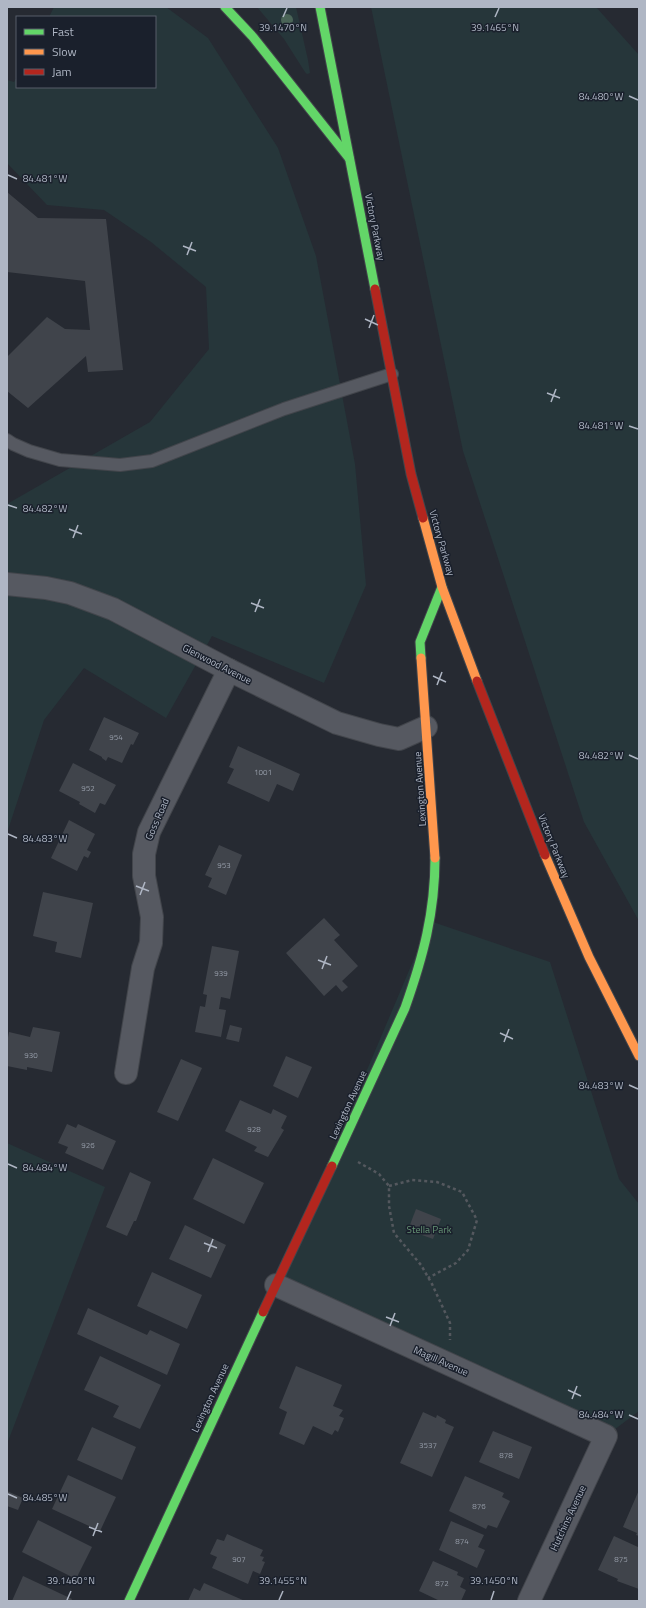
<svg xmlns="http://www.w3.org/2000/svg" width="646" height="1608" font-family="'Titillium Web',sans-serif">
<rect width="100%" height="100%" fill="#262a32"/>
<g fill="#26363a">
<polygon points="54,7 166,7 208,38 278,148 316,256 355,464 366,585 324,683 212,636 166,718 84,668 44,720 7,833 7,504 150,422 209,349 206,287 151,242 104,210 47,205 7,163 7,80 14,82 17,77 17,87 155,87 155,17 49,17"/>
<polygon points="257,7 296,7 308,60 310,73 307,74 305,72 284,39"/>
<polygon points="371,7 596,7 639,55 639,921 584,822 463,451"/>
<polygon points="430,921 550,962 619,1179 639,1204 639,1411 606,1436 276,1285"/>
<polygon points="7,1143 105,1187 7,1444"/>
</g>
<g fill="#40444b">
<polygon points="7,192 38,218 106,219 123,370 88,372 86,356 28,408 7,391 7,357 47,317 65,329 90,330 85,281 7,272"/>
<polygon points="104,717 139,733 133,745 131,744 122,763 108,757 106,761 102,758 102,757 89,750"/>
<polygon points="238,746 300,774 293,791 277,784 269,802 227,783 234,769 229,767"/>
<polygon points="73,763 116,785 105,805 100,803 95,813 79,804 80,802 59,791"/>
<polygon points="69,820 95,834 87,850 91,852 88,858 84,856 77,871 51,858"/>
<polygon points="219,845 242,855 226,895 208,887 212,878 205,875"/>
<polygon points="43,892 93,903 81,958 55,952 57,942 33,936"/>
<polygon points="324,918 340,935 334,940 358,966 342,981 348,987 342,992 336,985 324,996 286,953"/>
<polygon points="212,946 239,951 230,999 221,997 219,1009 226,1010 221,1037 195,1032 200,1006 205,1007 207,995 203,994"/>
<polygon points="230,1025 242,1028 239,1042 226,1039"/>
<polygon points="33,1027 60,1032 52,1072 27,1067 27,1070 7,1066 7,1043 9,1032 30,1037"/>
<polygon points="286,1056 312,1067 298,1098 273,1086"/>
<polygon points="181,1059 202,1068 178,1121 157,1112"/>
<polygon points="240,1100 271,1114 273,1109 287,1116 281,1128 284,1130 268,1157 254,1151 257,1147 225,1131"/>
<polygon points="67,1124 76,1128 78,1124 116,1141 103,1170 65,1153 68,1147 58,1143"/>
<polygon points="213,1158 264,1183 244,1224 193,1199"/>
<polygon points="130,1172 151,1182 136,1221 134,1221 127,1236 106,1227"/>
<polygon points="416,1209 441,1219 433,1239 408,1230"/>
<polygon points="185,1225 226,1245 211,1278 169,1259"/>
<polygon points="152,1272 202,1295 187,1329 137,1306"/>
<polygon points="88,1308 147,1335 150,1330 180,1344 167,1375 77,1334"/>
<polygon points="100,1356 161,1385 140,1429 113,1417 119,1406 84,1390"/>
<polygon points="296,1366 342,1385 333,1406 343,1410 339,1416 344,1418 338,1432 335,1430 332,1435 313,1426 304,1445 279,1434 287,1412 279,1408"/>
<polygon points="423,1412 436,1418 437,1415 446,1420 445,1423 454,1427 432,1477 400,1463"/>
<polygon points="92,1427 136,1447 122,1480 77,1460"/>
<polygon points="493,1431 532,1447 519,1479 479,1462"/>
<polygon points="68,1475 116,1497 100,1531 52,1509"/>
<polygon points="465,1476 504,1493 502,1497 510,1501 497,1528 488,1525 486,1529 449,1511"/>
<polygon points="639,1490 639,1536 636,1535 637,1533 623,1527"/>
<polygon points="7,1491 23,1498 18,1510 7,1506"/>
<polygon points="38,1520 92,1547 76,1579 22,1552"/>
<polygon points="451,1521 484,1535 478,1547 485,1550 477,1568 439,1550"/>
<polygon points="227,1534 263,1550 260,1556 264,1557 262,1561 265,1562 260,1574 253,1571 248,1584 212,1568 217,1557 210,1554 217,1539 224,1541"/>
<polygon points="614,1536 638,1547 639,1544 639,1589 617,1581 618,1579 598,1570"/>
<polygon points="433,1561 458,1572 457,1575 464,1578 460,1587 466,1590 461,1601 440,1601 419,1591"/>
<polygon points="23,1576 72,1599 71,1601 12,1601"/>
<polygon points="204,1583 245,1601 188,1601 194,1588 200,1591"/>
</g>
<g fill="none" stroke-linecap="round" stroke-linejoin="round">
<g stroke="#42454b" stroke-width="14">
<polyline id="lane" points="7,440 13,444 29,451 60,460 120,465 152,461 284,409 392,374"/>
</g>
<g stroke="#42454b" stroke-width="24">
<g id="street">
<polyline points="7,584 46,588 70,593 113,609 229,670 337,723 379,735 399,739 426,727"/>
<polyline points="126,1073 143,968 151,943 152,917 144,876 144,854 149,832 229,670"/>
<polyline points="276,1285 606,1436 529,1601"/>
</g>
</g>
<g stroke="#42454b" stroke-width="11">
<g id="fast">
<polyline points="225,7 253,37 349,158"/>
<polyline points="320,7 375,289"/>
<polyline points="421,658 420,642 442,587"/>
<path d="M332 1166 405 1008C423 957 435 913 435 858"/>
<polyline points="129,1601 263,1312"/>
</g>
</g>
<g stroke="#42454b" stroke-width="11">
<g id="slow">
<polyline points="423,518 442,587 477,681"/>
<polyline points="421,658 435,858"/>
<polyline points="545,855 589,957 639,1056"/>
</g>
</g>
<g stroke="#42454b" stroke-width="11">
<g id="jam">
<polyline points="375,289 411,474 423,518"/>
<polyline points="477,681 545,855"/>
<polyline points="263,1312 332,1166"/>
</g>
</g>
<g stroke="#54585e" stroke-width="2.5" stroke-dasharray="3 3" stroke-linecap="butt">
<polyline points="358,1162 379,1174 389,1186 389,1206 394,1233 421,1265 432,1284 450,1323 450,1340"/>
<polyline points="389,1186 412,1180 437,1182 462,1192 477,1220 468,1250 456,1263 428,1278"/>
</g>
<use href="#lane" stroke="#565961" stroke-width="12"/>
<use href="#street" stroke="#565961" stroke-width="22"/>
<use href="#fast" stroke="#63d668" stroke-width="9"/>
<use href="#slow" stroke="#ff974d" stroke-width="9"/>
<use href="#jam" stroke="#b3261e" stroke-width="9"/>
</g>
<circle fill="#4a6457" cx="287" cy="20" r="6"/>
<path fill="none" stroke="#afb6c4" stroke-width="1.5" d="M283 17 287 8M495 17 499 8M629 96 638 100M8 175 17 179M183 246 196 251M187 255 192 242M365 319 378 325M369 328 374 315M547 393 560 398M551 402 556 389M629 426 638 429M8 505 17 508M69 529 82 534M73 538 78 525M251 603 264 608M255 612 260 599M433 676 446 682M437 685 442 672M629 755 638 759M8 834 17 838M136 886 149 891M140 895 145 882M318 960 331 965M322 969 327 956M500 1033 513 1039M504 1042 509 1029M629 1085 638 1089M8 1164 17 1168M204 1243 217 1248M208 1252 213 1239M386 1317 399 1322M390 1326 395 1313M568 1390 581 1396M572 1399 577 1386M629 1415 638 1419M8 1494 17 1498M89 1527 102 1532M93 1536 98 1523M67 1600 71 1591M279 1600 283 1591M491 1600 494 1591"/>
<g text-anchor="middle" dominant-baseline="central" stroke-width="3" stroke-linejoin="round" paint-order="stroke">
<g font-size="8" fill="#939aa6">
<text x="116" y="737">954</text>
<text x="263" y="772">1001</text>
<text x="88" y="788">952</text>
<text x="224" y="865">953</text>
<text x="221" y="973">939</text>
<text x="31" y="1055">930</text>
<text x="254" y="1129">928</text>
<text x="88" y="1145">926</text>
<text x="428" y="1445">3537</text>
<text x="506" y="1455">878</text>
<text x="479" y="1506">876</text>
<text x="462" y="1541">874</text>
<text x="239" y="1559">907</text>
<text x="621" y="1559">875</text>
<text x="442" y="1583">872</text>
</g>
<g font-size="10" fill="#afb6c4" stroke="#1a202c">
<text transform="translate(375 227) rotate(79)">Victory Parkway</text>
<text transform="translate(442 543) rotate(74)">Victory Parkway</text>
<text transform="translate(217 664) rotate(27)">Glenwood Avenue</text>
<text transform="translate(420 789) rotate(-94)">Lexington Avenue</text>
<text transform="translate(157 819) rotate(-66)">Goss Road</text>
<text transform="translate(554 846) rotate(68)">Victory Parkway</text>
<text transform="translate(348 1105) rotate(-65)">Lexington Avenue</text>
<text transform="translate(441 1361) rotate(24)">Magill Avenue</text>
<text transform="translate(210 1398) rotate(-65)">Lexington Avenue</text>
<text transform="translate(568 1518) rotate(-65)">Hutchins Avenue</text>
</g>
<g font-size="10" fill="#679475" stroke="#1a202c">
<text x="429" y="1229">Stella Park</text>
</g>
</g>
<g font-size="10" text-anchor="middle" fill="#afb6c4" stroke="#1a202c" stroke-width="3" stroke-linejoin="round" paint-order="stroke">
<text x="283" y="31">39.1470°N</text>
<text x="495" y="31">39.1465°N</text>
<text x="601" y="100">84.480°W</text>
<text x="45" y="182">84.481°W</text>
<text x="601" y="429">84.481°W</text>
<text x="45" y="512">84.482°W</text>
<text x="601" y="759">84.482°W</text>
<text x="45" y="842">84.483°W</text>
<text x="601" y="1089">84.483°W</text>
<text x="45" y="1171">84.484°W</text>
<text x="601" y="1418">84.484°W</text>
<text x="45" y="1501">84.485°W</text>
<text x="71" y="1584">39.1460°N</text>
<text x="283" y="1584">39.1455°N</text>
<text x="494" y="1584">39.1450°N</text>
</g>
<rect width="646" height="1608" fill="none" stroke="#afb6c4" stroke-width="16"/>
<rect x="16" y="16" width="140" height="72" fill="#1a202c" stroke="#565c69"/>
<rect x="24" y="29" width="20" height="6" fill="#63d668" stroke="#565c69"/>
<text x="52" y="36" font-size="12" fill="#afb6c4">Fast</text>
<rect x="24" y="49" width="20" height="6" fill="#ff974d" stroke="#565c69"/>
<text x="52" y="56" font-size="12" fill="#afb6c4">Slow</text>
<rect x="24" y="69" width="20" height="6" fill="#b3261e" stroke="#565c69"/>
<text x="52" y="76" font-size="12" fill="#afb6c4">Jam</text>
</svg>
